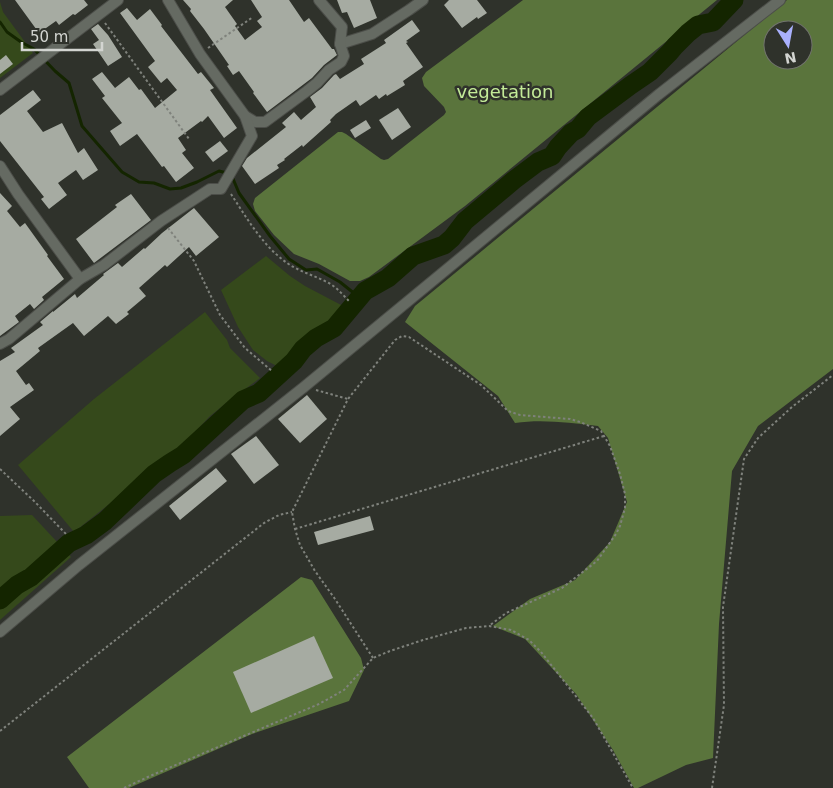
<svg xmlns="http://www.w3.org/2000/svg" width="833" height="788" font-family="'DejaVu Sans',sans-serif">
<rect width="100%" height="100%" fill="#2f322b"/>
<g fill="#35491b">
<polygon points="0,2 3,12 33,53 0,78"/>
<polygon points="266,256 290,276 305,286 343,306 327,332 279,367 267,361 253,350 238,327 221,290"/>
<polygon points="205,312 227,340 230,348 260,378 225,404 210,416 181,447 74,532 18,465 94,399"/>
<polygon points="32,515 71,557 0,620 0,516"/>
</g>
<g fill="#5a743c" fill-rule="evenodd">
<polygon points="523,0 717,0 465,206 369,277 360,281 350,281 319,264 294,254 274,235 255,211 253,204 255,198 338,132 342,132 346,134 381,159 384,160 388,159 444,115 446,112 444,107 424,86 422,78 426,72"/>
<path d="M787 0H833V369L758 426 732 471 719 624 713 758 686 765 638 788H634L613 750 576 694 525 639 493 626 530 599 575 580 610 542 627 502 608 438 598 426C570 423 543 419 515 423L498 396 405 322 415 306ZM773 30H803V60H773Z"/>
<polygon points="301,577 312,580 361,658 364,670 349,701 252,734 129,788 89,788 67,757"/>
</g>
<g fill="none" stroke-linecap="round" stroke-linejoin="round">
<polyline stroke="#142500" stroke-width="3" points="0,22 7,32 21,42 34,49 55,71 69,83 82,126 122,172 139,182 154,183 170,189 181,188 197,182 219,171 231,174 239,193 270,236 289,259 306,270 317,269 340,282 360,298"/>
<polyline stroke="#142500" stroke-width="19" points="0,600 17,585 31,577 69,543 86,535 105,521 154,474 170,463 183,455 243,400 259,393 294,361 303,349 316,338 334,328 365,291 388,278 413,256 444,245 452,238 465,221 514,180 538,162 552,156 558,147 571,133 578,129 588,117 631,85 650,72 670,52 675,46 688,33 698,25 713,22 734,0"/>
</g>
<g fill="#a6aba2">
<polygon points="15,0 84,0 88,5 75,15 73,14 59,25 56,21 39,33"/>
<polygon points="183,0 233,0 225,7 237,24 235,26 245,40 262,27 257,21 262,17 251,0 289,0 304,22 309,18 332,49 334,49 337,55 324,65 312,78 267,112 253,93 254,92 239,71 233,75 227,66 229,65 204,29 190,11 191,9"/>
<polygon points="337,0 370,0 377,18 354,28 347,12 342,13"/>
<polygon points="449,0 477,0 487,13 478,19 477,17 462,28 444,5"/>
<polygon points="127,8 137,20 150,9 162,25 161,26 198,74 201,72 214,88 210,90 237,128 224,138 208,116 202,122 201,121 178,138 186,150 182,153 194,168 176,182 164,166 162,167 137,134 120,146 110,131 122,123 102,98 105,96 92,79 102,72 115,88 129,77 139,90 141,89 155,108 177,90 167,78 161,83 148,67 155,61 120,13"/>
<polygon points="412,20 420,31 406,41 408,42 406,43 423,67 403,81 405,85 387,96 386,94 379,99 376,95 360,106 356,100 336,114 330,120 331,122 303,147 302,145 284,159 285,160 277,165 279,168 255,184 242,166 247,158 286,127 282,123 294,112 301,120 316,107 310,97 322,88 334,75 336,74 340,79 364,64 361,59 386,43 384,40"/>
<polygon points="98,24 108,35 122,57 108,66 93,44 99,40 91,29"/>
<polygon points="6,55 13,64 0,74 0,60"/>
<polygon points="33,90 41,100 27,111 43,132 62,123 78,153 84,148 98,170 83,180 76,170 58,183 67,195 49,209 41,199 44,197 0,141 0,115"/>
<polygon points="398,108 411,127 392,140 379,120"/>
<polygon points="366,120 371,128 355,138 350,130"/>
<polygon points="220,141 228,151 213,162 205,152"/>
<polygon points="0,193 12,206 7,211 20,227 25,223 48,255 47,256 64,279 42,297 44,300 34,309 30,304 15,316 19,322 0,336"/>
<polygon points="131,194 151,220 94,263 76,239 117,207 115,205"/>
<polygon points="194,208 219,237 196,256 189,247 167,267 165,265 139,288 146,296 127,312 129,314 116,324 108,316 84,336 73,323 38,348 40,351 16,371 26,385 29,383 34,390 10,407 20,419 0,436 0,361 15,352 11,348 43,325 40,322 53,311 53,312 75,294 77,298 104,275 103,274 118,263 122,267 144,248 145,249 162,233"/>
<polygon points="307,395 327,419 300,443 278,419"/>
<polygon points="256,436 279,465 254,484 231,454"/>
<polygon points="216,468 227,481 180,520 169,506"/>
<polygon points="370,516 374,530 318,545 314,532"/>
<polygon points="314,636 333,678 251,713 233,672"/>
</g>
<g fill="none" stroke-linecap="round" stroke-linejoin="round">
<g stroke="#4c4e49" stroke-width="12">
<g id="minor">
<polyline points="340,44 372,34 409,10 423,0"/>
<polyline points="0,90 118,0"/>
<polyline points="245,116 255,122 265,122 307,91 317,83 329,70 341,62 344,56 340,44 342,27 319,0"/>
<polyline points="0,166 18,194 80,279"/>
<polyline points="0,344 9,339 80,279 104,265 161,221 210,189 221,189 252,136 245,116 200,54 168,0"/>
<polyline points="0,632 79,565 304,387 658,95 780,0"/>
</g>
</g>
<g stroke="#7f827c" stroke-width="2" stroke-dasharray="2.5 2.5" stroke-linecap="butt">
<polyline points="105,23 189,139"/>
<polyline points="208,48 253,17"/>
<path d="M231 194C248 220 264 248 290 265 303 273 319 277 332 285 338 289 344 296 349 301"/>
<polyline points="168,228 194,261 220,315 245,348 272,371"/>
<polyline points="316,390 348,399"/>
<polyline points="0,469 34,501 66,534"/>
<polyline points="295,529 604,436"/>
<polyline points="373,658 335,599 315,571 300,545 295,529 292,512 348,399 395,340 402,336 409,337 481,385 508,411 520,415 570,419 580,422 601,431 610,446 620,474 625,494 625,508 620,526 616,534 597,561 562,588 506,613 489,626"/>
<polyline points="0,731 264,523 279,515 292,512"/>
<polyline points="124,788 150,776 319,704 344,690 373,658 390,651 423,640 466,628 489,626 511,630 529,640 541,652 593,718 633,788"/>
<polyline points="712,788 724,705 723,607 744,459 758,438 792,407 833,375"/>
</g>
<use href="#minor" stroke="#656a62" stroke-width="10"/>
</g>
<g text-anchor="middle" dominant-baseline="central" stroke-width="5" stroke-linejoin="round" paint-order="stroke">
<g font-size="18" fill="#c3eb98" stroke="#2f322b">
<text x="505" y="91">vegetation</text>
</g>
</g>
<g transform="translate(788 45) rotate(169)"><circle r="24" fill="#2f322b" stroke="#71736d"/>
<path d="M0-4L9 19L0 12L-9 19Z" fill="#a9b0fc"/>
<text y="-8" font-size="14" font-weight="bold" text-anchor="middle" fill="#d3d5d1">N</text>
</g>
<path d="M22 42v8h80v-8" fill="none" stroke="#d3d5d1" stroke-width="2.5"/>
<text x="30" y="42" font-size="15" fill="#d3d5d1" stroke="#2f322b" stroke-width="4" paint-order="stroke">50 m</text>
</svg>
